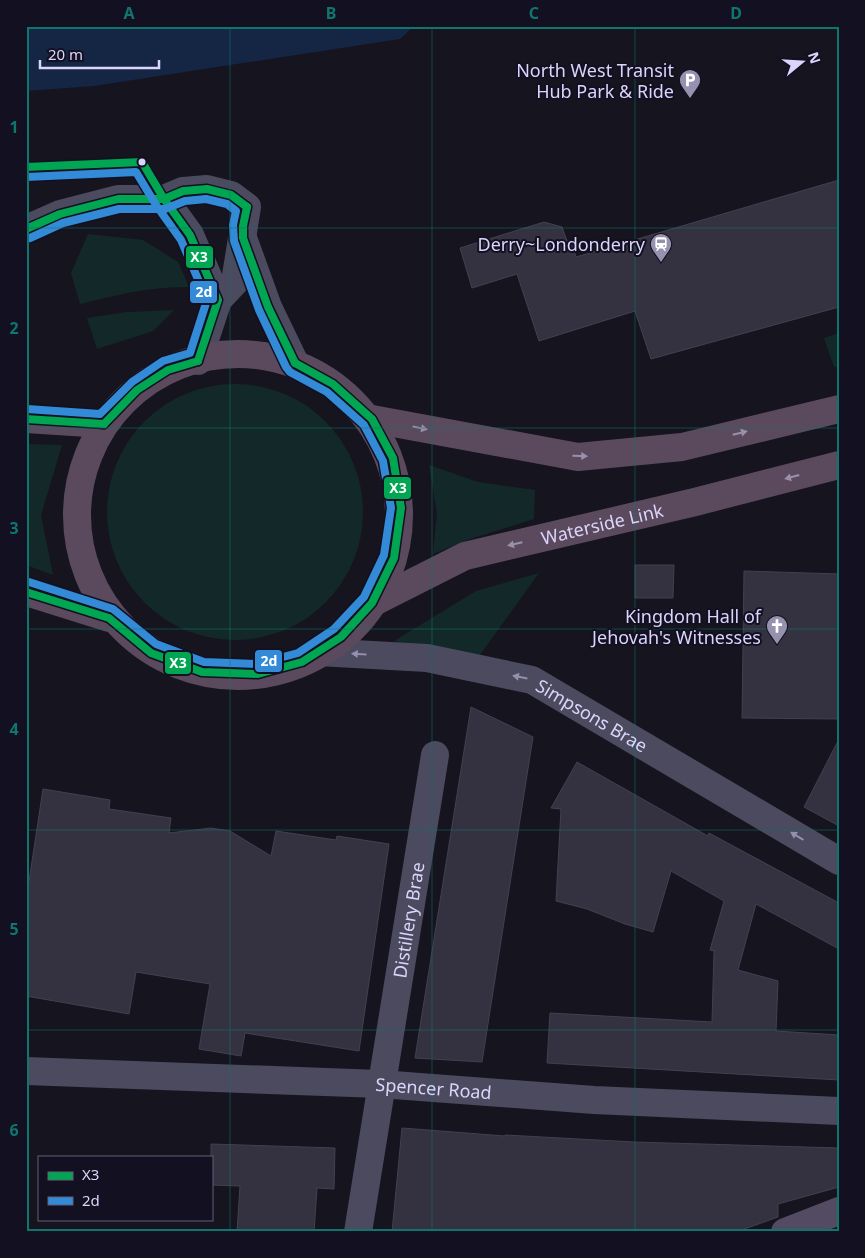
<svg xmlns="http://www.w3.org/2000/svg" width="865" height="1258" font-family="'Noto Sans',sans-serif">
<rect width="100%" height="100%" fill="#16141e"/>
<g fill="#132929">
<path d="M88 234 143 240 178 262 189 287C152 286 116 295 80 304L71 273Z"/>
<polygon points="174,310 153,331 97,349 87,318 127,312"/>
<polygon points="839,333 839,366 834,367 824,338"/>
<circle cx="235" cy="512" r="128"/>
<polygon points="26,444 62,445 41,515 53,575 26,565"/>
<polygon points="429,465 478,482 535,490 534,519 470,539 433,554 437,514"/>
<polygon points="539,573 474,663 394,641 476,591"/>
</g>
<polygon fill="#142644" points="26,26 414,26 400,39 94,86 26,91"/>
<g fill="#343240" stroke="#434051">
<polygon points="839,180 839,307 651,359 635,311 539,341 517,274 472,288 460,248 544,222 562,227 567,241 571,241 576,257"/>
<polygon points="635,565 674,565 673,598 635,598"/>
<polygon points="744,571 839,574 839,719 742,718"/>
<polygon points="471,707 533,737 482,1062 415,1058"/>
<polygon points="839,739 839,826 804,807"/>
<polygon points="577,762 708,836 709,833 839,903 839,949 756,904 738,970 778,981 776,1031 839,1035 839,1080 547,1063 550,1013 712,1022 714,951 710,950 724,901 671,871 653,932 625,924 587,909 556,901 561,809 551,808"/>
<polygon points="43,789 110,800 109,809 171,818 169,833 211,828 230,831 271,856 276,831 336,840 337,836 389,844 359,1051 245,1033 241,1056 199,1049 210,984 136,972 129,1014 26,996 26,901"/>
<polygon points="402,1128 505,1136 505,1135 634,1142 839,1148 839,1187 778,1204 778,1217 736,1232 392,1232"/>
<polygon points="211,1144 335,1148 334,1189 317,1188 314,1232 237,1232 240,1186 211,1185"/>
</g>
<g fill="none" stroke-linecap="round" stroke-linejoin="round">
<g stroke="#4b4a5e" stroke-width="28">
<polyline points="164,199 190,235 218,300"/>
<polyline points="26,229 60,214 118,199 164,199 183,191 207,189 231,195 247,207 235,282 218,300 198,361"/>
<polyline points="243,238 268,307 295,363"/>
<path id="s1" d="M318 652 427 658 532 680 839 861"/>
<path id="s2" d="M26 1071 380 1084 594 1100 839 1111"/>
<path id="s3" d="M358 1232 435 755"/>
</g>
<polyline stroke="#534b62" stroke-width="28" points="785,1232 839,1211"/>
<g stroke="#5b4a5e" stroke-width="28">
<circle cx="238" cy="515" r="161"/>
<polyline points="26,419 104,424"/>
<polyline points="372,419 578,457 682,447 839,409"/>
<polyline points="26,592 109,618"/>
<path id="s4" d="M372 603 465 556 695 502 839 465"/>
</g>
<g stroke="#131022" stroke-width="11">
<g id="bus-1">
<polyline points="142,162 164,199 190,235 218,300 198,361"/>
<polyline points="26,167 142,162"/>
<polyline points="247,207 243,226 243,238 268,307 295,363"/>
<polyline points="26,229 60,214 118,199 164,199 183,191 207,189 231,195 247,207"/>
<polyline points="26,419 104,424"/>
<polyline points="104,424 137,390 168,370 198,361"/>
<polyline points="26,592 109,618 151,653 202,672 258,674 302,662 341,637 372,603 394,558 401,508 393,458 372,419 333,384 295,363"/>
</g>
</g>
<g stroke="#131022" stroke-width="11">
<g id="bus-2">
<polyline points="26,177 136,172 156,205 181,240 207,300 190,353 163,361 132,382 100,414 27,409"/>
<polyline points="29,582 113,609 156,644 204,662 257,664 298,653 334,629 364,597 384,555 391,508 383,461 364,425 327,392 290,372 286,367 259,310 234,241 233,225 236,211 227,204 206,199 185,201 165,209 119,209 63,223 30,238"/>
</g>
</g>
<use href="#bus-1" stroke="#00a651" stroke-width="8"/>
<use href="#bus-2" stroke="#338bd7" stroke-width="8"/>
</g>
<defs><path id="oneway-solid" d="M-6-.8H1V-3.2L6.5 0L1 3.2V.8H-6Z" transform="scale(1.25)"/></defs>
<g fill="#9a90ac">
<use href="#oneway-solid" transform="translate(420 428) rotate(11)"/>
<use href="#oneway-solid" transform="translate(740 433) rotate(-14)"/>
<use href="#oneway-solid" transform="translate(580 456) rotate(1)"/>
<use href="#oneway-solid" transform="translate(792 477) rotate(165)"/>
<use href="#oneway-solid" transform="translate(515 544) rotate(167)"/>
</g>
<g fill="#9290ac">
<use href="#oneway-solid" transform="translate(359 654) rotate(-176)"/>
<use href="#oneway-solid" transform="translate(520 677) rotate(-169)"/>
<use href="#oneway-solid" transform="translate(797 836) rotate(-149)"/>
</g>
<path fill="none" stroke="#0f766e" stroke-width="1" stroke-opacity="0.55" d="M230 26V1232M432 26V1232M635 26V1232M26 228H839M26 428H839M26 629H839M26 830H839M26 1030H839"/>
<defs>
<g id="parking-pin" transform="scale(1.125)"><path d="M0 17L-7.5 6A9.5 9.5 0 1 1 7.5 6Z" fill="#9591ae" stroke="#131022"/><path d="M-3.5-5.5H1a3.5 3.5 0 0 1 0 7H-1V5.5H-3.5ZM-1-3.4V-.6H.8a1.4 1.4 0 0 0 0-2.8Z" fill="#fff"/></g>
<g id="station-pin" transform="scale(1.125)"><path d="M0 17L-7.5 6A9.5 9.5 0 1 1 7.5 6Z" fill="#9591ae" stroke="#131022"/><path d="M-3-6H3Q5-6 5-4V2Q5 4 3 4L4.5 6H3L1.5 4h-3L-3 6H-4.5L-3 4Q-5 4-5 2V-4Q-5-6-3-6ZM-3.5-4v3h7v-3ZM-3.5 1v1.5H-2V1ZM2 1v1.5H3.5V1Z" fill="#fff"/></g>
<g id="church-pin" transform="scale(1.125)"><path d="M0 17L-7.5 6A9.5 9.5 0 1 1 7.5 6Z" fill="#9591ae" stroke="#131022"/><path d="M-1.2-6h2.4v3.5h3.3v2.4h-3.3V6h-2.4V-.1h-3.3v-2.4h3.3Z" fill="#fff"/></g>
</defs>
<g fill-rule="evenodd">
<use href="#parking-pin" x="690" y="80"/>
<use href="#station-pin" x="661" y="244"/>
<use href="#church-pin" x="777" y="626"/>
</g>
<circle fill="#dad5fb" stroke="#131022" stroke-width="2" cx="142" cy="162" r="4.5"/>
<g text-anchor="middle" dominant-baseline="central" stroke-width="4" stroke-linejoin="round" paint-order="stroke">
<g font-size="18" fill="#dad5fb" stroke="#131022" text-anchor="end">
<text x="674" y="70">North West Transit<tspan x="674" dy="21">Hub Park &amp; Ride</tspan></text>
<text x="645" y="244">Derry~Londonderry</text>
<text x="761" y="616">Kingdom Hall of<tspan x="761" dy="21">Jehovah's Witnesses</tspan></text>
</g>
<g font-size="18" fill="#dad5fb" stroke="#131022">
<text stroke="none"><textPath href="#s4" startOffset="245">Waterside Link</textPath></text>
<text stroke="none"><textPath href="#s1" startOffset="286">Simpsons Brae</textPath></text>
<text stroke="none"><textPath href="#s3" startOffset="316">Distillery Brae</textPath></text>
<text stroke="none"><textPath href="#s2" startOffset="408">Spencer Road</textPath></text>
</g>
</g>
<g stroke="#131022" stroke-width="2">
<rect x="185" y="245" width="29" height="24" rx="5" fill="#00a651"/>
<rect x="189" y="280" width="29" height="24" rx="5" fill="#338bd7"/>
<rect x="383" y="476" width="29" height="24" rx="5" fill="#00a651"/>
<rect x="254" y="649" width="29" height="24" rx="5" fill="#338bd7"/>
<rect x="164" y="651" width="28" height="24" rx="5" fill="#00a651"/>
</g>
<g font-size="14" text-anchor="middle" font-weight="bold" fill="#fff">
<text x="199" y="262">X3</text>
<text x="204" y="297">2d</text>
<text x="398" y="493">X3</text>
<text x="269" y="666">2d</text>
<text x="178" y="668">X3</text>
</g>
<rect width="865" height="1258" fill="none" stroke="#131022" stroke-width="55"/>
<rect x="38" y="1156" width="175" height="65" fill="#131022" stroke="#635f79"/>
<rect x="48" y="1172" width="25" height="8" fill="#00a651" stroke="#635f79"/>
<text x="82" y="1180" font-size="15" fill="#dad5fb">X3</text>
<rect x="48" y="1197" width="25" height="8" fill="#338bd7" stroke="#635f79"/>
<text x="82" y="1206" font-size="15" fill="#dad5fb">2d</text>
<g transform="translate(802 62) rotate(72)" stroke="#131022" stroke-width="4" paint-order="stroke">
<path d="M0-4L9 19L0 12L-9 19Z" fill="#dad5fb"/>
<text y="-8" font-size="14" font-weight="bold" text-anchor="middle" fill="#dad5fb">N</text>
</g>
<path d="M40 60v8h119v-8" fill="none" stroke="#dad5fb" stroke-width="2.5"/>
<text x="48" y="60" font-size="15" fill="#dad5fb" stroke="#131022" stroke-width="4" paint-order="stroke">20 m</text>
<rect x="28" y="28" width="810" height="1202" fill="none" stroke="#0f766e" stroke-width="2"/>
<g font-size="16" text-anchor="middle" font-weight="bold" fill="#0f766e">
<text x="129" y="19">A</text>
<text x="331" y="19">B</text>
<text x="534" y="19">C</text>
<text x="736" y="19">D</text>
<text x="14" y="133">1</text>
<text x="14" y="334">2</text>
<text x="14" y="534">3</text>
<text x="14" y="735">4</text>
<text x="14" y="935">5</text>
<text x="14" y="1136">6</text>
</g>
</svg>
